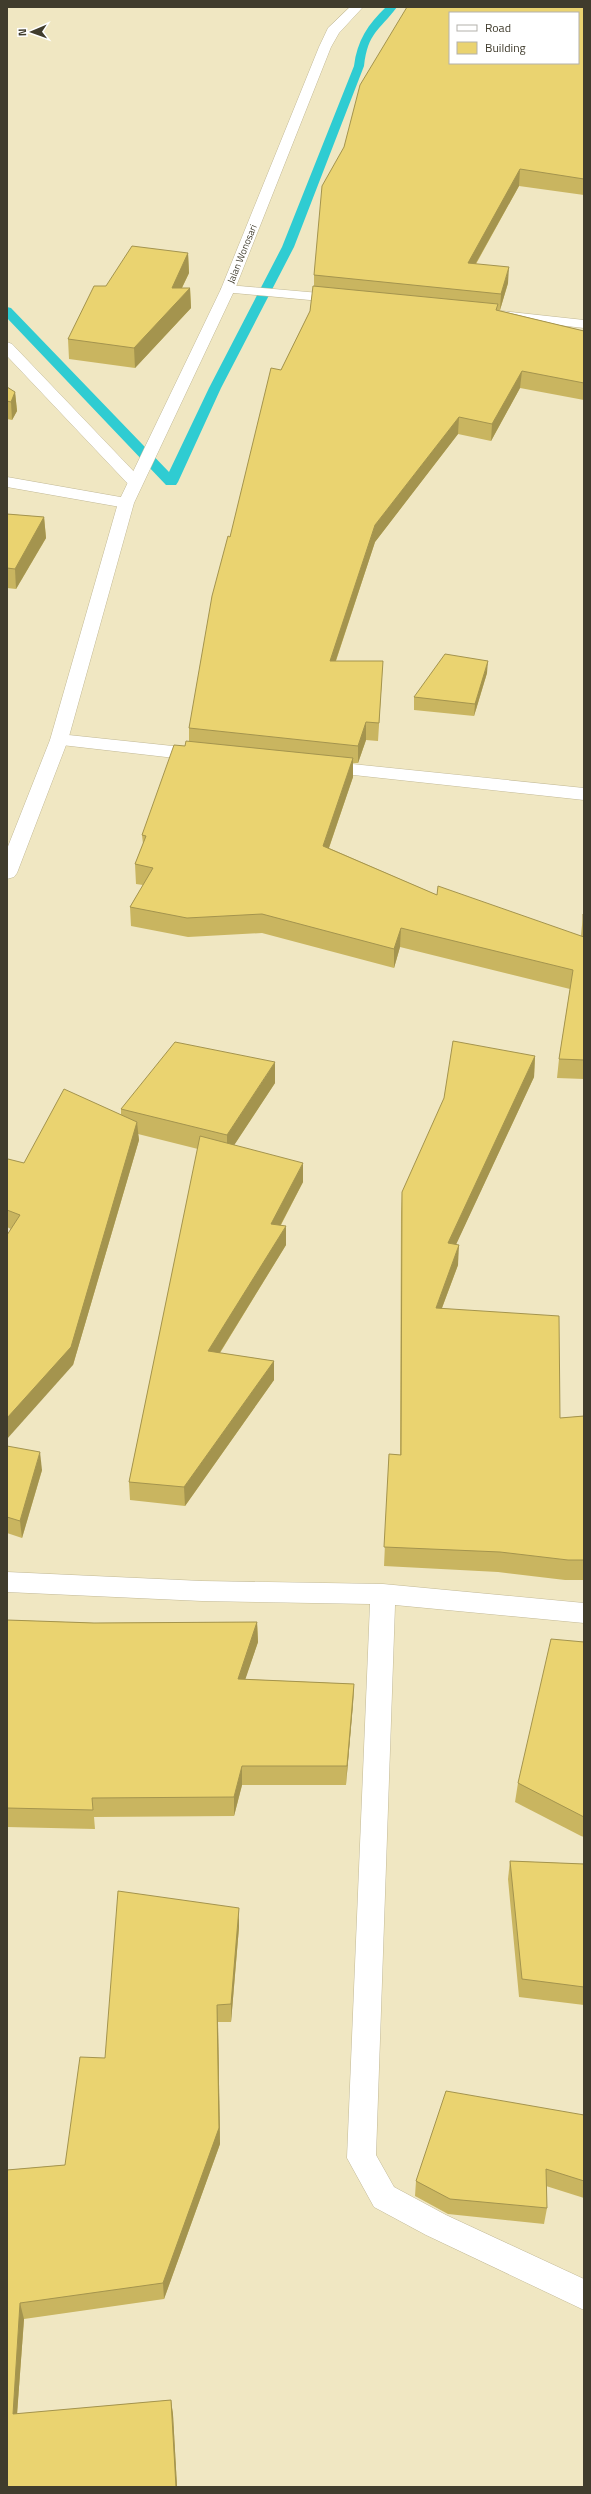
<svg xmlns="http://www.w3.org/2000/svg" width="591" height="2494" font-family="'Titillium Web',sans-serif">
<rect width="100%" height="100%" fill="#f0e7c2"/>
<g fill="none" stroke-linecap="round" stroke-linejoin="round">
<path fill="#2fccd2" fill-rule="evenodd" d="M386 7H397C379 31 368 32 364 66L294 247 221 388 178 482 176 485H166L7 318V307L11 308 169 472 209 388 282 247 354 66C357 41 368 24 386 7Z"/>
<g stroke="#c2b996" stroke-width="1">
<g id="street">
<polygon points="228,285 342,295 349,299 342,303 223,292 221,289"/>
<polygon points="502,311 584,320 584,328 497,318 495,315"/>
<polygon points="7,342 12,344 141,479 143,482 141,485 129,485 7,356"/>
<polygon points="7,477 126,498 134,503 126,508 7,487"/>
<polygon points="59,734 201,749 207,751 210,755 207,759 201,761 53,744 50,740 53,736"/>
<polygon points="323,761 584,788 584,800 317,771 314,767 317,763"/>
<polygon points="7,1572 202,1581 383,1584 584,1603 584,1623 395,1605 376,2155 394,2187 446,2215 584,2279 584,2310 426,2235 374,2207 347,2158 370,1604 202,1601 7,1592"/>
</g>
</g>
<g stroke="#c2b996" stroke-width="1">
<polygon id="secondary" points="350,7 363,7 339,33 331,47 235,289 134,503 68,740 17,873 14,877 7,879 7,849 50,740 118,503 221,289 319,47 328,28"/>
</g>
<use href="#street" fill="#fff" fill-rule="evenodd"/>
<use href="#secondary" fill="#fff" fill-rule="evenodd"/>
</g>
<g fill="#c9b560">
<polygon points="584,7 584,195 519,186 476,264 508,283 500,310 498,310 584,331 584,400 520,388 491,441 458,434 375,542 336,661 382,678 378,741 366,740 358,763 353,763 353,777 329,848 437,895 581,936 583,914 584,914 584,1079 557,1078 559,1059 570,989 400,947 394,968 262,933 188,937 131,926 130,907 143,885 136,884 135,864 143,844 142,835 185,746 189,741 189,728 230,537 281,370 310,311 314,286 314,275"/>
<polygon points="188,253 189,273 182,288 190,288 191,308 135,368 69,359 68,339 106,286"/>
<polygon points="7,387 15,392 17,411 12,420 7,419"/>
<polygon points="7,514 44,517 46,538 16,589 7,588"/>
<polygon points="487,673 474,716 414,710 414,697"/>
<polygon points="535,1056 534,1077 456,1244 458,1265 442,1308 560,1418 584,1416 584,1580 565,1580 498,1572 384,1566 389,1454 400,1455 401,1213 402,1192"/>
<polygon points="275,1083 234,1145 303,1182 281,1225 286,1245 220,1353 274,1361 274,1380 185,1506 130,1500 129,1482 198,1149 138,1134 139,1140 73,1365 11,1229 7,1227 7,1160 24,1163 121,1114 121,1109"/>
<polygon points="7,1446 42,1470 22,1538 7,1533"/>
<polygon points="7,1620 94,1623 257,1622 258,1642 245,1679 354,1684 353,1704 346,1785 242,1785 234,1816 94,1817 95,1829 7,1827"/>
<polygon points="584,1642 584,1837 581,1836 515,1802 518,1783"/>
<polygon points="510,1861 584,1864 584,2005 519,1997 508,1879"/>
<polygon points="239,1927 231,2022 218,2022 220,2144 164,2299 24,2319 17,2414 171,2400 173,2415 177,2487 7,2487 7,2170 65,2165 105,2058"/>
<polygon points="584,2115 584,2198 546,2186 547,2208 544,2224 448,2214 415,2196 416,2181"/>
</g>
<g fill="#a4944e">
<polygon points="520,169 519,186 467,279 468,263"/>
<polygon points="188,253 189,273 173,306 190,288 191,308 135,368 134,348 172,288"/>
<polygon points="509,267 508,283 500,310 501,294"/>
<polygon points="522,371 520,388 491,441 492,424"/>
<polygon points="15,392 17,411 12,420 11,402"/>
<polygon points="459,417 458,434 375,542 330,678 330,661 375,525"/>
<polygon points="44,517 46,538 16,589 15,569"/>
<polygon points="488,661 487,673 474,716 475,704"/>
<polygon points="366,722 366,740 358,763 358,746"/>
<polygon points="353,758 353,777 323,865 323,846"/>
<polygon points="401,928 400,947 394,968 394,949"/>
<polygon points="535,1056 534,1077 447,1264 448,1243"/>
<polygon points="275,1062 275,1083 227,1156 227,1135"/>
<polygon points="137,1122 139,1140 73,1365 7,1439 7,1418"/>
<polygon points="303,1163 303,1182 271,1243 271,1224"/>
<polygon points="286,1226 286,1245 209,1370 208,1351"/>
<polygon points="459,1245 458,1265 434,1329 436,1308"/>
<polygon points="274,1361 274,1380 185,1506 184,1487"/>
<polygon points="40,1452 42,1470 22,1538 20,1521"/>
<polygon points="257,1622 258,1642 239,1698 238,1679"/>
<polygon points="354,1684 353,1704 346,1785 347,1766"/>
<polygon points="242,1766 242,1785 234,1816 234,1797"/>
<polygon points="239,1908 239,1927 231,2022 231,2004"/>
<polygon points="217,2005 218,2022 220,2144 164,2299 163,2283"/>
<polygon points="20,2303 24,2319 16,2428 13,2414"/>
<polygon points="171,2400 173,2415 177,2487 176,2487"/>
</g>
<g fill="#ead370" stroke="#a4944e" fill-rule="evenodd">
<path d="M407 7H584V179L520 169 468 263 509 267 501 294 314 275 322 186 344 147 360 85ZM450 13H578V63H450Z"/>
<polygon points="132,246 188,253 172,288 190,288 134,348 68,339 94,286 106,286"/>
<polygon points="313,286 498,304 496,310 584,331 584,383 522,371 492,424 459,417 375,525 330,661 383,661 379,723 366,722 358,746 189,728 212,596 228,536 230,537 271,368 281,370 310,311"/>
<polygon points="7,387 15,392 11,402 7,401"/>
<polygon points="7,514 44,517 15,569 7,568"/>
<polygon points="445,654 488,661 475,704 414,697"/>
<polygon points="186,741 353,758 323,846 437,895 438,886 584,937 584,1060 559,1059 573,970 401,928 394,949 262,914 187,918 130,907 153,868 135,864 146,836 142,835 174,745 185,746"/>
<polygon points="583,914 584,914 584,934"/>
<polygon points="453,1041 535,1056 448,1243 459,1245 436,1308 559,1316 560,1418 584,1416 584,1560 568,1560 500,1552 384,1547 389,1454 401,1455 402,1192 444,1098"/>
<polygon points="175,1042 275,1062 227,1135 121,1109"/>
<polygon points="64,1089 137,1122 71,1347 7,1418 7,1235 20,1215 7,1210 7,1160 8,1159 24,1163"/>
<polygon points="200,1136 303,1163 271,1224 286,1226 208,1351 274,1361 184,1487 129,1482"/>
<polygon points="7,1446 40,1452 20,1521 7,1517"/>
<polygon points="7,1620 94,1623 257,1622 238,1679 354,1684 347,1766 242,1766 234,1797 92,1798 93,1810 7,1808"/>
<polygon points="551,1639 584,1642 584,1817 518,1783"/>
<polygon points="510,1861 584,1864 584,1987 522,1979"/>
<polygon points="118,1891 239,1908 231,2004 217,2005 219,2128 163,2283 20,2303 13,2414 171,2400 176,2487 7,2487 7,2170 65,2165 80,2057 105,2058"/>
<polygon points="446,2091 584,2115 584,2181 546,2169 547,2208 450,2199 416,2181"/>
</g>
<g text-anchor="middle" dominant-baseline="central" stroke-width="3" stroke-linejoin="round" paint-order="stroke">
<g font-size="10" fill="#403c2d" stroke="#fff">
<text transform="translate(242 254) rotate(-68)">Jalan Wonosari</text>
</g>
</g>
<rect width="591" height="2494" fill="none" stroke="#403c2d" stroke-width="16"/>
<rect x="449" y="12" width="130" height="52" fill="#ffffff" stroke="#b3b1ab"/>
<rect x="457" y="25" width="20" height="6" fill="#ffffff" stroke="#b3b1ab"/>
<text x="485" y="32" font-size="12" fill="#403c2d">Road</text>
<rect x="457" y="42" width="20" height="12" fill="#ead370" stroke="#b3b1ab"/>
<text x="485" y="52" font-size="12" fill="#403c2d">Building</text>
<g transform="translate(32 32) rotate(268)" stroke="#ffffff" stroke-width="3" paint-order="stroke">
<path d="M0-3L7 15L0 10L-7 15Z" fill="#403c2d"/>
<text y="-6" font-size="11" font-weight="bold" text-anchor="middle" fill="#403c2d">N</text>
</g>
</svg>
